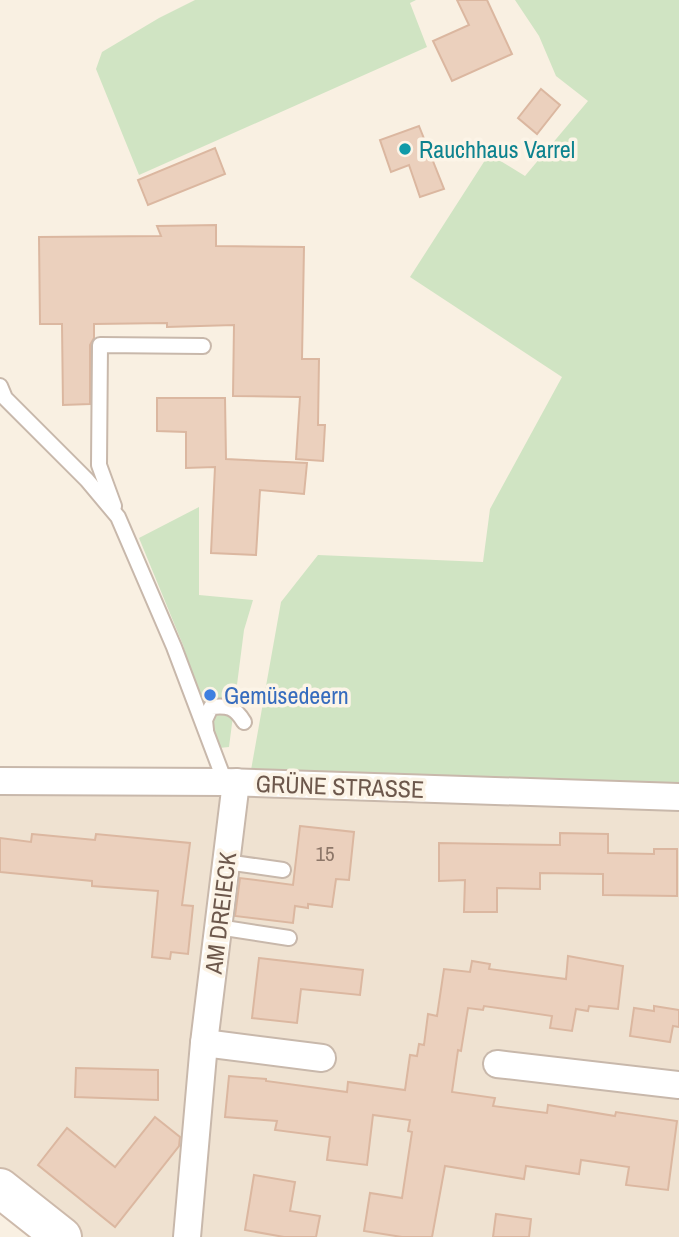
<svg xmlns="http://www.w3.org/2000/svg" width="679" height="1237" font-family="'Archivo Narrow',sans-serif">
<rect width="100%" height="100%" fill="#f9f0e2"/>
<polygon fill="#efe2d1" points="0,772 679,785 679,1237 80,1237 0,1173"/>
<g fill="#d0e4c3">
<polygon points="195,0 416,0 410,3 427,47 139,175 96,69 102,52 159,18"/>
<polygon points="515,0 679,0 679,785 251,770 281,602 318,555 483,562 490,509 562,377 410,277 489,154 525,176 588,101 556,76 539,36"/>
<polygon points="199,507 199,595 253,600 244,630 229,747 219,748 202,708 183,645 139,538"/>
</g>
<g fill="#ebd0bd" stroke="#dbb7a0" stroke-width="2">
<polygon points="457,0 487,0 512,54 452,81 433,41 469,25"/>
<polygon points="541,89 560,105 537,134 518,118"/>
<polygon points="419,126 444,189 420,197 409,165 391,172 380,140"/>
<polygon points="215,148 225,174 148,205 138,180"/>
<polygon points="216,225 216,246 304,247 302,359 319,359 318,425 325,425 323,461 296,459 300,397 233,396 234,325 167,327 167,323 94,324 94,338 90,345 90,404 63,405 62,324 40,324 39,237 161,236 157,226"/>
<polygon points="157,398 225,398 226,459 307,463 304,494 260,490 256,555 211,553 215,467 186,468 186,432 157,431"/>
<polygon points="300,826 354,832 349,880 336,879 332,907 308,904 308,908 295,906 293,923 235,916 240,878 293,885"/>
<polygon points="560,833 608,834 608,853 654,854 654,849 677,849 677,896 603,895 603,874 540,873 540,889 497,888 497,912 464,912 465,880 439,881 439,843 560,845"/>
<polygon points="32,834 95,840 96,834 190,843 182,905 193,906 188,954 171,952 170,959 152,957 158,891 92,886 92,881 0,872 0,838 31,842"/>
<polygon points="568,956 623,966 618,1009 589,1006 588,1011 576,1009 572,1031 550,1028 552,1016 484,1006 483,1010 468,1008 461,1051 458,1050 452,1092 495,1098 493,1106 547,1113 548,1105 615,1116 616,1112 677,1121 668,1190 626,1185 629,1167 581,1160 579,1174 526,1166 524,1179 445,1166 432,1237 402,1237 364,1231 370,1193 402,1198 412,1132 408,1131 410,1120 373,1115 367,1165 327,1160 330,1137 275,1130 277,1121 225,1117 229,1076 266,1079 266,1081 347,1092 348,1082 405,1090 410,1055 417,1056 419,1044 424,1045 428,1014 437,1016 444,969 470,972 472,961 490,964 489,969 566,979"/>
<polygon points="259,958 363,970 360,995 301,989 297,1023 252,1018"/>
<polygon points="654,1006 679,1010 679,1027 673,1026 670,1042 630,1036 634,1008 654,1011"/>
<polygon points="76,1068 158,1070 158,1100 75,1097"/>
<polygon points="155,1117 180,1137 179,1146 115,1227 38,1165 67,1128 115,1167"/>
<polygon points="254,1175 295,1182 290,1211 320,1216 316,1237 284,1237 245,1230"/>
<polygon points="496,1214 531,1219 529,1237 493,1237"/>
</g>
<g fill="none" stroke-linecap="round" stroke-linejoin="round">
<g stroke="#c8b8ab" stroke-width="18">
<g id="service">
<polyline points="0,386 5,398 87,480 118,517 174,647 225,782"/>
<polyline points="114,506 99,465 100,345 203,346"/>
<path d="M206 730 205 720 211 707C228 705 235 707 244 722"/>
<polyline points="226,862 283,870"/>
<polyline points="218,927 289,938"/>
</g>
</g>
<g stroke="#c8b8ab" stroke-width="30">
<g id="minor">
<polyline points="0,781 225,782 679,797"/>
<polyline points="204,1043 322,1058"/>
<polyline points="497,1064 679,1085"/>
<polyline points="187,1237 204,1043 236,782"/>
</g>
</g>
<g stroke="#cdbaab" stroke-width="42">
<polyline id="secondary" points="0,1188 62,1237"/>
</g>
<use href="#service" stroke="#fff" stroke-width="14"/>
<use href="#minor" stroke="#fff" stroke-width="26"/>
<use href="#secondary" stroke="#fff" stroke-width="38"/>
</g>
<circle fill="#0f9aa8" stroke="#fcf4e7" stroke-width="2.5" cx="405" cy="149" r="7"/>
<circle fill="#3f7fe0" stroke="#fcf4e7" stroke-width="2.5" cx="210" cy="695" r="7"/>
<g text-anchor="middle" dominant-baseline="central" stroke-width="7" stroke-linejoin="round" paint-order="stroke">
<g font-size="21" fill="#8c7668">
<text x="325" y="853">15</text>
</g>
<g font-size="24" fill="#0d838f" stroke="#fcf4e7" text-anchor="start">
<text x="419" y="149">Rauchhaus Varrel</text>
</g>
<g font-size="24" fill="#366cbe" stroke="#fcf4e7" text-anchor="start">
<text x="224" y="695">Gemüsedeern</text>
</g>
<g font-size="24" fill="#6d584c" stroke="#fcf4e7">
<text transform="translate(340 786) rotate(2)">GRÜNE STRASSE</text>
<text transform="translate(220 913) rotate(-83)">AM DREIECK</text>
</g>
</g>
</svg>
